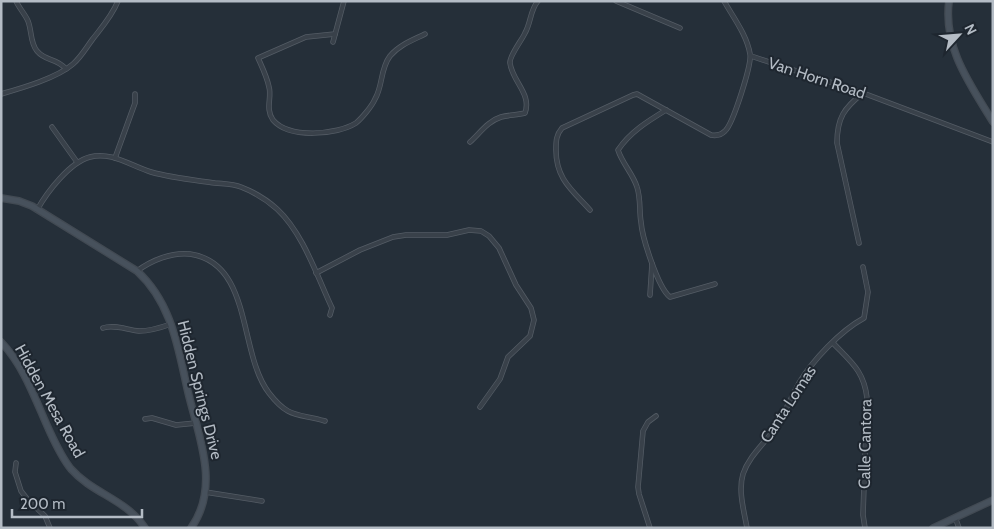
<svg xmlns="http://www.w3.org/2000/svg" width="994" height="529" font-family="Cabin,sans-serif">
<rect width="100%" height="100%" fill="#252f39"/>
<g fill="none" stroke-linecap="round" stroke-linejoin="round">
<g stroke="#545c65" stroke-width="5.5">
<g id="street">
<path d="M16 1C19 8 25 14 28 21 32 31 30 43 37 51 46 62 56 57 66 69"/>
<polyline points="616,1 680,28"/>
<path d="M335 34 306 37 258 58C262 67 267 77 269 87 272 97 265 109 273 120 289 139 337 135 356 123 362 118 372 106 375 99 383 86 380 69 390 56 399 45 413 40 425 34"/>
<polyline points="333,42 344,1"/>
<polyline points="751,56 863,93 993,142"/>
<path d="M1 94C22 88 57 78 73 64 81 57 86 48 92 40 102 27 112 16 118 1"/>
<path d="M666 110C648 121 630 132 618 150 622 163 633 174 637 187 641 199 639 211 641 222 642 237 658 288 670 297L715 284"/>
<polyline points="52,127 77,162"/>
<path d="M470 142C480 133 488 121 501 117 509 115 517 115 525 113 532 94 512 81 510 63 509 56 522 40 525 33 531 23 530 10 538 1"/>
<polyline points="115,158 135,103 135,94"/>
<path d="M37 210C47 192 70 162 90 157 111 151 131 166 151 172 172 178 194 180 215 183 224 184 233 184 241 187 254 192 267 200 277 209 303 233 317 276 332 308L330 315"/>
<path d="M590 210C572 190 556 179 556 150 556 141 556 135 562 128L633 95 637 94 711 135C716 136 721 135 725 131 733 124 752 64 750 54 747 35 733 17 724 1"/>
<path d="M859 243 837 143C837 118 844 108 863 93"/>
<path d="M137 271C152 260 172 252 190 254 253 263 238 353 269 393 289 419 297 413 325 421"/>
<polyline points="316,273 360,250 393,237 406,235 447,235 469,230 481,231 489,236 499,248 516,285 531,308 534,320 530,336 508,357 500,379 480,407"/>
<polyline points="650,295 652,264"/>
<path d="M103 328C114 324 127 330 139 331 150 331 160 328 171 324"/>
<path d="M833 343C851 362 864 371 867 398L863 515 865 528"/>
<polyline points="145,419 152,418 176,425 196,423"/>
<polyline points="16,463 15,472 21,491 28,500 45,516 50,528"/>
<polyline points="205,492 262,501"/>
<polyline points="955,517 959,528"/>
<polyline points="650,528 639,494 638,487 643,431 648,422 656,416"/>
<path d="M747 528C744 511 738 491 743 474 749 456 765 443 776 427 785 413 791 397 799 383 813 360 840 331 864 318L868 292 863 267"/>
</g>
</g>
<g stroke="#424a53" stroke-width="8">
<g id="secondary">
<path d="M949 1C943 48 970 84 993 122"/>
<path d="M1 198 19 201 32 206 137 271C172 303 178 348 188 392 198 435 221 486 191 528"/>
<path d="M1 342C25 367 36 402 50 432 56 445 62 458 71 469 93 494 126 499 145 528"/>
<polyline points="933,528 993,500"/>
</g>
</g>
<use href="#street" stroke="#39414a" stroke-width="4"/>
<use href="#secondary" stroke="#47515c" stroke-width="5.5"/>
</g>
<g text-anchor="middle" dominant-baseline="central" stroke-width="4" stroke-linejoin="round" paint-order="stroke">
<g font-size="16" fill="#b4bcc5" stroke="#1e262f">
<text transform="translate(817 78) rotate(18)">Van Horn Road</text>
<text transform="translate(200 390) rotate(76)">Hidden Springs Drive</text>
<text transform="translate(50 401) rotate(61)">Hidden Mesa Road</text>
<text transform="translate(788 404) rotate(-57)">Canta Lomas</text>
<text transform="translate(865 444) rotate(-89)">Calle Cantora</text>
</g>
</g>
<rect width="994" height="529" fill="none" stroke="#b4bcc5" stroke-width="5"/>
<g transform="translate(959 35) rotate(64)" stroke="#1e262f" stroke-width="4" paint-order="stroke">
<path d="M0-4L9 19L0 12L-9 19Z" fill="#b4bcc5"/>
<text y="-8" font-size="14" font-weight="bold" text-anchor="middle" fill="#b4bcc5">N</text>
</g>
<path d="M12 509v8h130v-8" fill="none" stroke="#b4bcc5" stroke-width="2.5"/>
<text x="20" y="509" font-size="15" fill="#b4bcc5" stroke="#1e262f" stroke-width="4" paint-order="stroke">200 m</text>
</svg>
